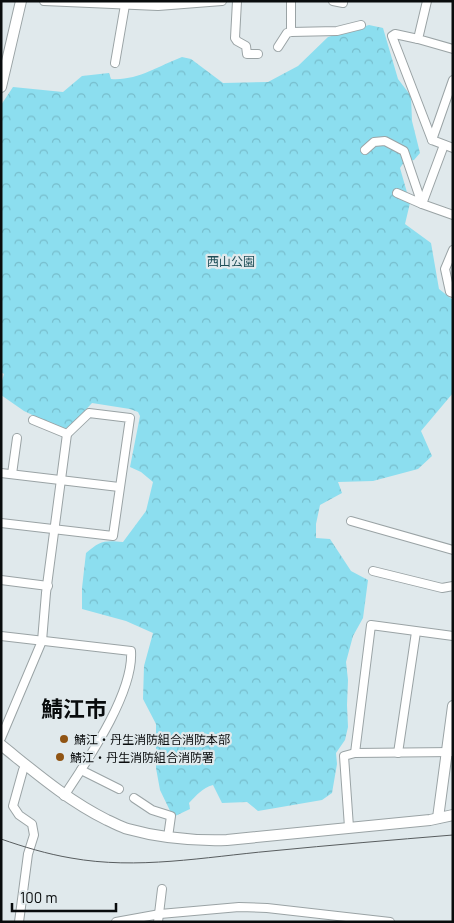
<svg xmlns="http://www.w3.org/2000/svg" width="454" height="923" font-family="Barlow,'Noto Sans JP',sans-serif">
<defs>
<pattern id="park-crowns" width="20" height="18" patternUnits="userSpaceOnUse" patternTransform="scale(1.25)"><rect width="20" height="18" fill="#8cdeef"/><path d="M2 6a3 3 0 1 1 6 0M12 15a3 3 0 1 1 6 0" fill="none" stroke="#77bdcc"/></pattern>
</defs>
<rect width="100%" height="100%" fill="#e0e9ec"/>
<path fill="url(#park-crowns)" d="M369 25 383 28 398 79 411 96 412 121 420 153 414 160 404 162 400 168 410 203 405 224 431 243 439 289 453 300V393L421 431 432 456 418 469 373 481 338 482 342 493 320 505 316 524V538L330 539 351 571 368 580 363 618 353 636 346 662 348 680 347 705 348 727 345 740 336 753 337 764 332 793 322 800 258 811 247 802 222 803 213 785C202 788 197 795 189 803L190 809 173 817 160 790 156 768V724L143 699 144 666 153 633 126 621 82 609V588L86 553C100 541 104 540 123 542L146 511 153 482 141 472 130 467 140 416 138 412 130 409 92 403 66 431 24 411 1 395V384L4 374 1 372V105L13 87 63 92 82 76 109 73 111 79C137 81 158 66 182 57L191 59 223 83 268 82 298 66 328 37Z"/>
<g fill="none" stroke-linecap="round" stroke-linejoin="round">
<g stroke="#9aa3a5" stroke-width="10">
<g id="minor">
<polyline points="44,1 158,6 222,1"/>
<polyline points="237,1 235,38 237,41 246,46 247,54 258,54"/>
<polyline points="291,1 291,32 337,31 361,25"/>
<polyline points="333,1 343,3"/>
<polyline points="427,1 418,39 453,49"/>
<polyline points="418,39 395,34 392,36 432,140"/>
<polyline points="278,47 287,33 291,32"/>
<polyline points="115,63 125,5"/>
<polyline points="453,80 432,140 453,148"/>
<polyline points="444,145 422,204 453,215"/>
<polyline points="365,150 374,142 385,141 404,151 422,204 397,193"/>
<polyline points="453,250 445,269 450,292 453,293"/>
<polyline points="1,473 119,487"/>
<polyline points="12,474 17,438"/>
<polyline points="351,521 453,550"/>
<polyline points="1,523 113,536 130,418 89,413 67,434 33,420"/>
<polyline points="373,571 442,588 453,586"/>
<polyline points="1,580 48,586"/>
<path d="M1 636 131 651C134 693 87 761 64 796"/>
<polyline points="1,738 42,641 46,593 67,434"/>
<polyline points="355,753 371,625 453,636"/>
<polyline points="398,753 416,632"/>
<polyline points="81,770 119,789"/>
<polyline points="134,798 152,810 171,816 168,837"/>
<polyline points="349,827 344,756 355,753 453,752"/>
<polyline points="19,922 28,854 34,835 32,824 19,815 13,806 23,770"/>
<polyline points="116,922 160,914 239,907 267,908 390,922"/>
<polyline points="158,922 162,889"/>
</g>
</g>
<g stroke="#9aa3a5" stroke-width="12">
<g id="tertiary">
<polyline points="1,87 21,1"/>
<path d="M1 745C36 773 67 800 107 820 114 823 121 827 128 829 160 838 193 841 227 840L430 820 453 815"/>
<polyline points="438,818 453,706"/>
</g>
</g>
<use href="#minor" stroke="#fff" stroke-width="8"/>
<use href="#tertiary" stroke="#fff" stroke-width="10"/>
<path stroke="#585d5f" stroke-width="1" d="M1 839C24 847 47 854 71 858 137 870 205 857 271 851 332 845 392 840 453 835"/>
</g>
<g fill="#905413" stroke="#e0e9ec" stroke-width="2">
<circle cx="64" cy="739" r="5"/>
<circle cx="60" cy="757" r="5"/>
</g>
<g text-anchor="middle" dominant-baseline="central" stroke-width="4.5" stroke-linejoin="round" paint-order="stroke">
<g font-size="12" fill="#1e4e57" stroke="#e0e9ec">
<text x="231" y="261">西山公園</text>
</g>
<g font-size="12" fill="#090c0d" stroke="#e0e9ec" text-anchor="start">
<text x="74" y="739">鯖江・丹生消防組合消防本部</text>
<text x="70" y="757">鯖江・丹生消防組合消防署</text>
</g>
<g font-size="22" font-weight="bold" fill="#090c0d" stroke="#e0e9ec">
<text x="74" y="708">鯖江市</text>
</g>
</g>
<rect width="454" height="923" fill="none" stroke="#090c0d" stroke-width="5"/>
<path d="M12 903v8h104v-8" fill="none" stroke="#090c0d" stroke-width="2.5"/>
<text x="20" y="903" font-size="15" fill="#090c0d" stroke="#e0e9ec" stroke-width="4" paint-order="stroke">100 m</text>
</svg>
